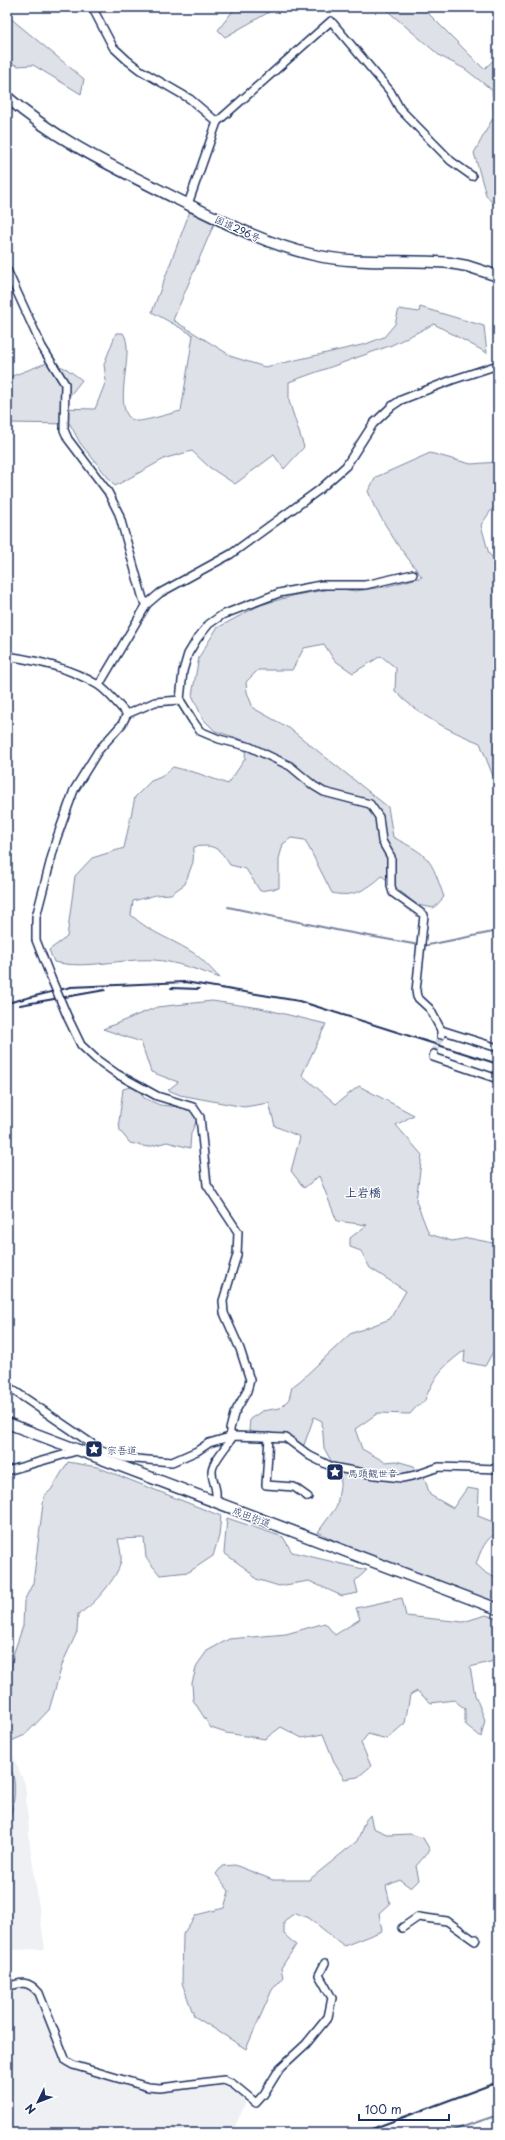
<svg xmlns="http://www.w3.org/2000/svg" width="505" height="2140" font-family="'Playpen Sans','Klee One',sans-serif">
<rect width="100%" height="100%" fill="#fff"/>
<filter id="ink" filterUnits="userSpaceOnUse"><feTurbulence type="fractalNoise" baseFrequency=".025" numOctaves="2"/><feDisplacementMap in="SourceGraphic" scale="8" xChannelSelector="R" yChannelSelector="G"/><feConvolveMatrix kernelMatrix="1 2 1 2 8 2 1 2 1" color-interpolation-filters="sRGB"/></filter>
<g filter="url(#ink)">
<g fill="#eff0f4">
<polygon points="7,1749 11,1752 25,1784 30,1845 45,1949 7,1950"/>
<polygon points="24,1986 29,1987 38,1995 64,2061 152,2090 163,2091 220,2084 231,2088 246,2102 232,2133 7,2133 7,1991"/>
</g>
<g fill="#dee1e7" stroke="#7c88a2">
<polygon points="236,7 278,7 225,37 218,30"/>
<polygon points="383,7 422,7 484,69 498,56 498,210 486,195 474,153 494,116 492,90 465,69 440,56"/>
<polygon points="9,17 84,79 81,94 33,65 18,66 7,61 7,18"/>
<path d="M190 211 214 224 173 320 233 357 265 367 366 344 384 337 395 324 399 309 419 312 420 307 484 326 487 353 434 324 392 345 289 382V401L304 447 284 469 274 455 235 484 209 467 192 451 166 458 115 486 80 443 70 424 7 423V378L49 362 67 369 82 380 60 408 95 409 106 381 104 364 116 333H123C137 351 108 414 136 421 142 422 172 413 181 411L193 335 152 312Z"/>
<path d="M430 453 471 464 498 462V505L492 509 481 525 489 554 498 563V783L495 781 480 743C448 730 419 716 395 691L396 668 381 656 353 673 334 660 324 644 304 648 292 670H258L246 682 247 692 253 708 289 728 388 807 393 837C431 857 430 857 444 897L434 908 417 905 382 876C367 890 352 898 332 893L305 840 291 838 283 844 279 859V888L260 891 246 869 230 865C219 848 215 844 194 847L193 862 185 884 171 894 156 895 133 901 131 915C152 934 170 938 192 952 202 958 211 969 220 978 201 971 174 961 154 960 121 958 87 970 54 962L49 950 67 937 75 876 92 858 124 848 135 797 151 781 161 777 173 767 197 773 228 784 245 759 246 741 215 731 203 719 192 695 199 657 217 628 260 605 296 595 336 588 355 591 384 587 422 577 397 544 374 506 368 491 376 477Z"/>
<path d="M212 1001 260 1008 326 1024 302 1075 336 1104 359 1086 414 1115 396 1125 422 1155 416 1201 429 1234 452 1241 468 1238 498 1244V1352L494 1350 485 1366 464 1362 465 1350C441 1368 435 1375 424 1402L417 1406 410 1414 378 1413 355 1429 362 1449 385 1462 396 1461 414 1466 424 1477 430 1495 453 1508 467 1488 479 1490 478 1516 498 1524V1532C485 1539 481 1550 476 1564L487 1574 498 1577V1603L358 1553 318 1532 337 1506 341 1479 324 1448 322 1421 314 1417 304 1445 249 1431 250 1419 262 1411 280 1408 289 1399 292 1387 301 1380 350 1334 390 1319 406 1291 370 1268 361 1251 350 1247V1238L367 1225 337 1221 319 1176 304 1188 291 1171 300 1137 275 1126 269 1103 244 1107 180 1095 168 1090 178 1082 151 1072 141 1042 103 1029 157 1007Z"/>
<polygon points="134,1086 140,1091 144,1098 160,1105 190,1108 197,1120 191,1133 190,1148 167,1142 148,1147 130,1143 120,1131 119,1121 123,1089"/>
<path d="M68 1462 97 1467 221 1516 219 1536 213 1556 189 1572 160 1575 146 1558 144 1538 118 1539C119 1545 122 1554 121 1561 119 1576 92 1608 78 1614L77 1632 63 1662 49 1710 25 1735 9 1742 7 1741V1679L9 1677 14 1652 23 1626 24 1601 33 1583 44 1496 51 1490Z"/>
<polygon points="227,1518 283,1537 292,1552 367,1570 355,1581 358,1593 342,1596 309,1581 279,1586 256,1579 249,1571 224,1553"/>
<polygon points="402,1598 406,1616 463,1622 486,1615 498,1619 498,1660 470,1667 475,1695 485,1720 481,1737 465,1724 465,1709 454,1700 431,1703 417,1691 410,1695 405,1723 387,1739 368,1734 361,1743 371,1766 358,1777 344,1779 335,1764 323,1734 302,1738 281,1727 265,1739 226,1733 211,1728 193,1700 192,1683 197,1665 207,1651 229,1639 286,1634 325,1623 335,1635 360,1619 356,1608"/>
<path d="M7 1760C19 1780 15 1805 7 1826Z"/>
<polygon points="370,1815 373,1828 389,1835 410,1834 423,1838 430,1850 416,1866 419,1880 411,1888 400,1880 386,1886 390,1903 379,1913 382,1931 344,1946 309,1918 295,1913 284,1921 284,1934 296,1945 281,1968 283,1977 272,1990 246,2049 194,2016 182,1983 183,1934 196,1915 224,1908 229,1891 216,1874 222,1866 235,1865 273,1880 309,1880 357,1841 365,1821"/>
</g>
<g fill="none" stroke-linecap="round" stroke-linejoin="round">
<g stroke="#77839f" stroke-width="2">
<polyline points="228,907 341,931 419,945"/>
<polyline points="423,946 498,931"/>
<polyline points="445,2133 498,2115"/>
</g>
<polyline stroke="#d1d5df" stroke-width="7" stroke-dasharray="7 3.5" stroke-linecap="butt" points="434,1054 441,1035"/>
<g stroke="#1b2f5e" stroke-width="10">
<g id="minor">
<polyline points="92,7 113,47 127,60 140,70 190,99 217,122"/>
<polyline points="188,204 217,122 331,21 390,91 400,109 451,161 472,176"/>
<polyline points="7,270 42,347 65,384 64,430 68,439 108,492 119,514 143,599 147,604"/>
<polyline points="413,574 365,585 321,585 279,593 222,615 209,624 197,639 188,654 183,671 180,700 193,721 200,731 207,734 219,739 250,747 290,766 314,786 324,792 370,804 379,817 382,841 391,857 391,886 393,893 424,915 416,991 417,997 430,1009 441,1030"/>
<path d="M7 656C39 661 70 668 98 685 109 692 118 705 127 714"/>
<polyline points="99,685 147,604 160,593 231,554 319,490 346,466 373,424 392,406 401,400 452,380 498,365"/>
<polyline points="51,978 36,940 36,917 56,840 74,790 98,751 122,724 127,714 155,702 180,700"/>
<polyline points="68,1018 81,1045 96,1059 117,1074 157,1096 193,1107 200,1117 207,1185 238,1232 237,1255 223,1301 224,1313 240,1349 250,1380 247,1391 234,1414 230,1429 230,1436"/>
<polyline points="441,1035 441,1030 498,1048"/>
<polyline points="434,1054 433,1057 498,1079"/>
<polyline points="7,1386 101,1450 124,1458 172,1462 197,1451 209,1443 233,1436 286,1438 310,1456 332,1467 375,1475 402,1478 416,1475 439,1467 498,1469"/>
<polyline points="269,1437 266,1485 294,1487 308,1497"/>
<polyline points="7,1471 80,1450"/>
<path d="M215 1502C219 1490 212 1483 212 1471 212 1462 228 1445 233 1436"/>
<polyline points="402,1928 418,1917 447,1921 475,1941 476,1939"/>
<path d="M7 1987C21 1982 28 1980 39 1993L66 2061 73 2065 148 2087 160 2088 224 2080 233 2084 256 2103 264 2094 280 2068 306 2044 328 2017 332 1998 319 1975 325 1963"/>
</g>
</g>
<g stroke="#1b2f5e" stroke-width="13">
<g id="highway">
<path d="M7 97C57 141 116 168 175 198 220 220 265 244 314 255 358 265 405 259 450 263L467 266 498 276"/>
<polyline points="7,1423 498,1609"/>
</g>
</g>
<use href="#minor" stroke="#fff" stroke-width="7"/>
<use href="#highway" stroke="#fff" stroke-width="10"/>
<g stroke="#1b2f5e" stroke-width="2">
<polyline points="171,988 199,989"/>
<polyline points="7,1003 71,987 185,982 299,1001 498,1064"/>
<polyline points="20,1005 105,990"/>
<polyline points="361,2133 498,2082"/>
</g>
<g stroke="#1b2f5e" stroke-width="10" stroke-linecap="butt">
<polyline id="minor-bridge" points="51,978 68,1018"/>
</g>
<use href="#minor-bridge" stroke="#fff" stroke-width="7"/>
</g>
</g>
<defs>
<g id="sight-square" transform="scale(0.9)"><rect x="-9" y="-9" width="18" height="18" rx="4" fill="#1b2f5e" stroke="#fff"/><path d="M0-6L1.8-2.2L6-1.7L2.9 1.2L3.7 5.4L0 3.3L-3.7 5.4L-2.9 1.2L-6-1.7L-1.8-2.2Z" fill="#fff"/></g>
</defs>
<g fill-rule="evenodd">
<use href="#sight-square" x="94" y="1449"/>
<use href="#sight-square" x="335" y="1472"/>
</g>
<g text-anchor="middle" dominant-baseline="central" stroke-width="3" stroke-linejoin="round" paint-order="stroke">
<g font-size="10" fill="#1b2f5e" stroke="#fff">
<text transform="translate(238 228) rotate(25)">国道296号</text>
<text transform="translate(252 1516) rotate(21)">成田街道</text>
</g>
<g font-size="10" fill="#1b2f5e" stroke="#fff" text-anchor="start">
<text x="107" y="1449">宗吾道</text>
<text x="348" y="1472">馬頭観世音</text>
</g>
<g font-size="12" font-weight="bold" fill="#1b2f5e" stroke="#fff">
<text x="363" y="1192">上岩橋</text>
</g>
</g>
<rect width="505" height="2140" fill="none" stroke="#fff" stroke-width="24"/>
<rect x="12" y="12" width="481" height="2116" fill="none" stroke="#1b2f5e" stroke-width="1.5" filter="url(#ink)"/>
<g transform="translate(38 2102) rotate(227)" stroke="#ffffff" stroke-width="3" paint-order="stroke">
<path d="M0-3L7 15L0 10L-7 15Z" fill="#1b2f5e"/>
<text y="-6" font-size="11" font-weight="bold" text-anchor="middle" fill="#1b2f5e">N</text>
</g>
<path d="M359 2114v6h90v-6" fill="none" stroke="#1b2f5e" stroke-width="2"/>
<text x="365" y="2114" font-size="12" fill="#1b2f5e" stroke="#ffffff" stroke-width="3" paint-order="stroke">100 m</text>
</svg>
